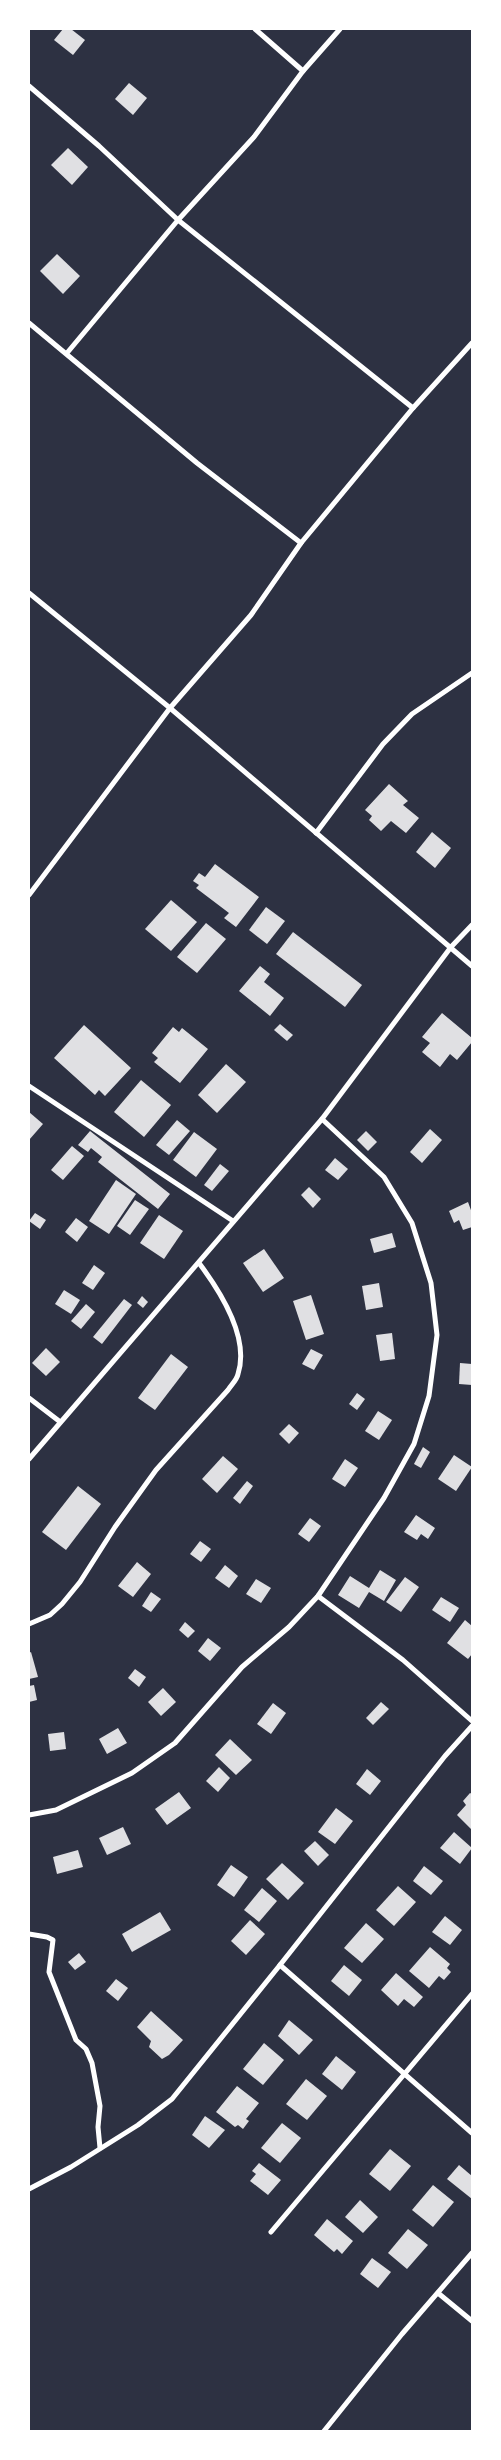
<svg xmlns="http://www.w3.org/2000/svg" width="501" height="2460" font-family="'PT Sans',sans-serif">
<rect width="100%" height="100%" fill="#2d3142"/>
<g fill="#e0e0e3">
<polygon points="63,29 71,29 85,40 73,55 54,40"/>
<polygon points="129,83 147,98 133,115 115,99"/>
<polygon points="68,148 88,167 72,185 51,165"/>
<polygon points="57,254 80,276 63,294 40,271"/>
<polygon points="389,784 408,801 403,805 419,818 406,833 391,821 381,831 369,820 372,816 365,810"/>
<polygon points="432,832 451,848 435,868 416,852"/>
<polygon points="215,864 259,897 236,927 224,918 229,913 196,888 199,885 193,881 199,873 205,877"/>
<polygon points="171,900 197,922 171,951 145,929"/>
<polygon points="266,907 285,921 267,944 249,930"/>
<polygon points="206,923 226,939 197,973 177,957"/>
<polygon points="293,932 362,985 345,1007 276,954"/>
<polygon points="260,966 270,974 264,982 284,998 270,1016 239,991"/>
<polygon points="442,1013 472,1038 472,1042 457,1060 450,1054 440,1067 422,1052 430,1043 422,1037"/>
<polygon points="280,1024 293,1035 287,1041 274,1030"/>
<polygon points="84,1025 131,1068 105,1096 99,1090 95,1095 54,1058"/>
<polygon points="173,1027 179,1032 182,1028 208,1049 180,1083 154,1062 158,1058 152,1053"/>
<polygon points="226,1064 246,1082 217,1113 198,1095"/>
<polygon points="141,1080 171,1105 144,1137 114,1112"/>
<polygon points="29,1112 43,1124 29,1140"/>
<polygon points="177,1120 190,1131 169,1155 156,1145"/>
<polygon points="430,1129 442,1140 422,1163 410,1152"/>
<polygon points="90,1131 170,1194 158,1209 98,1162 102,1157 91,1148 88,1152 78,1145"/>
<polygon points="366,1131 377,1142 368,1151 357,1140"/>
<polygon points="194,1132 217,1149 196,1177 173,1160"/>
<polygon points="72,1146 84,1156 63,1180 51,1170"/>
<polygon points="335,1158 348,1169 338,1180 325,1170"/>
<polygon points="220,1164 229,1171 212,1191 204,1185"/>
<polygon points="116,1180 136,1194 109,1234 89,1221"/>
<polygon points="309,1187 321,1199 313,1208 301,1195"/>
<polygon points="135,1200 149,1209 130,1235 117,1226"/>
<polygon points="468,1202 472,1213 472,1227 463,1230 459,1220 454,1223 449,1211"/>
<polygon points="35,1213 46,1220 40,1229 29,1221"/>
<polygon points="159,1215 183,1231 164,1259 140,1243"/>
<polygon points="76,1218 88,1227 77,1242 65,1232"/>
<polygon points="392,1233 396,1247 374,1253 370,1239"/>
<polygon points="264,1249 284,1278 263,1292 243,1263"/>
<polygon points="94,1265 105,1273 93,1290 82,1283"/>
<polygon points="379,1283 383,1307 366,1310 362,1286"/>
<polygon points="64,1290 80,1300 71,1314 55,1304"/>
<polygon points="311,1295 324,1334 306,1340 293,1301"/>
<polygon points="142,1296 148,1302 143,1308 137,1303"/>
<polygon points="124,1299 132,1305 102,1344 93,1337"/>
<polygon points="86,1304 95,1312 81,1329 71,1321"/>
<polygon points="392,1333 395,1359 380,1361 376,1335"/>
<polygon points="46,1348 60,1362 46,1376 32,1363"/>
<polygon points="311,1349 323,1355 314,1370 302,1364"/>
<polygon points="171,1354 188,1367 155,1410 138,1398"/>
<polygon points="460,1363 472,1364 472,1385 459,1384"/>
<polygon points="357,1393 365,1399 357,1410 349,1404"/>
<polygon points="378,1411 392,1420 379,1440 365,1431"/>
<polygon points="289,1424 299,1433 289,1444 279,1434"/>
<polygon points="423,1447 430,1452 421,1468 414,1464"/>
<polygon points="454,1455 472,1467 456,1491 438,1479"/>
<polygon points="223,1456 238,1469 217,1493 202,1479"/>
<polygon points="345,1459 358,1468 345,1487 332,1479"/>
<polygon points="247,1481 253,1486 240,1504 233,1498"/>
<polygon points="78,1486 101,1504 66,1550 42,1532"/>
<polygon points="416,1515 435,1528 428,1539 421,1534 417,1540 404,1532"/>
<polygon points="310,1518 321,1526 309,1542 298,1534"/>
<polygon points="200,1541 211,1549 201,1562 190,1554"/>
<polygon points="137,1562 151,1574 133,1597 118,1586"/>
<polygon points="225,1565 238,1576 229,1588 215,1578"/>
<polygon points="380,1570 396,1580 384,1601 369,1592 359,1608 338,1595 350,1576 369,1588"/>
<polygon points="405,1577 419,1587 401,1612 386,1602"/>
<polygon points="256,1579 271,1588 261,1603 246,1594"/>
<polygon points="151,1592 161,1599 151,1612 142,1606"/>
<polygon points="441,1597 459,1608 450,1622 432,1610"/>
<polygon points="465,1620 472,1626 472,1654 468,1659 447,1643"/>
<polygon points="185,1622 195,1631 188,1638 179,1630"/>
<polygon points="208,1638 221,1648 210,1661 198,1651"/>
<polygon points="31,1652 38,1677 29,1679 29,1653"/>
<polygon points="135,1669 146,1677 139,1687 128,1678"/>
<polygon points="34,1685 37,1700 29,1702 29,1686"/>
<polygon points="163,1688 176,1702 161,1716 148,1702"/>
<polygon points="381,1702 389,1709 373,1725 366,1718"/>
<polygon points="273,1703 286,1713 271,1734 257,1724"/>
<polygon points="118,1728 127,1743 107,1754 99,1739"/>
<polygon points="64,1732 66,1749 50,1751 48,1734"/>
<polygon points="230,1739 252,1760 236,1775 215,1755"/>
<polygon points="219,1767 230,1778 218,1792 206,1781"/>
<polygon points="367,1769 381,1781 370,1795 356,1784"/>
<polygon points="179,1792 191,1808 167,1825 155,1809"/>
<polygon points="470,1793 472,1794 472,1830 457,1815 466,1805 463,1801"/>
<polygon points="336,1808 353,1821 335,1844 318,1832"/>
<polygon points="123,1827 131,1844 107,1855 99,1838"/>
<polygon points="454,1832 472,1848 460,1864 440,1848"/>
<polygon points="315,1841 329,1855 318,1866 304,1851"/>
<polygon points="78,1850 83,1867 57,1874 53,1857"/>
<polygon points="282,1863 304,1883 288,1900 266,1879"/>
<polygon points="231,1865 248,1877 234,1897 217,1885"/>
<polygon points="424,1866 443,1881 431,1895 413,1881"/>
<polygon points="398,1886 416,1902 394,1926 376,1910"/>
<polygon points="262,1888 277,1901 259,1922 244,1910"/>
<polygon points="160,1912 171,1930 132,1952 122,1934"/>
<polygon points="445,1916 462,1930 450,1945 432,1932"/>
<polygon points="250,1920 265,1934 246,1955 231,1941"/>
<polygon points="366,1923 384,1939 362,1963 344,1948"/>
<polygon points="430,1947 450,1964 447,1968 451,1972 444,1980 439,1976 429,1988 409,1971"/>
<polygon points="79,1953 86,1962 75,1970 68,1962"/>
<polygon points="344,1965 362,1980 349,1996 331,1981"/>
<polygon points="396,1973 423,1997 414,2007 404,1999 398,2006 381,1990"/>
<polygon points="116,1979 128,1988 118,2001 106,1991"/>
<polygon points="151,2011 183,2040 169,2055 162,2059 149,2047 151,2041 137,2027"/>
<polygon points="289,2020 313,2040 299,2055 278,2036"/>
<polygon points="264,2043 284,2060 263,2085 243,2069"/>
<polygon points="336,2056 356,2072 342,2090 322,2074"/>
<polygon points="306,2079 327,2096 307,2120 286,2104"/>
<polygon points="237,2086 259,2103 246,2119 249,2121 243,2129 238,2125 235,2127 216,2112"/>
<polygon points="205,2116 225,2130 209,2148 192,2135"/>
<polygon points="282,2123 301,2138 280,2163 261,2148"/>
<polygon points="390,2149 411,2166 390,2191 369,2174"/>
<polygon points="259,2163 281,2180 268,2195 250,2181 256,2174 252,2171"/>
<polygon points="459,2165 472,2176 472,2199 447,2179"/>
<polygon points="433,2185 454,2202 433,2227 412,2210"/>
<polygon points="360,2200 378,2217 363,2233 345,2217"/>
<polygon points="327,2219 353,2241 342,2254 337,2249 334,2252 314,2235"/>
<polygon points="408,2229 428,2245 407,2269 388,2253"/>
<polygon points="372,2258 391,2272 378,2288 360,2274"/>
</g>
<g fill="none" stroke-linecap="round" stroke-linejoin="round">
<g stroke="#fff" stroke-width="5">
<polyline points="255,29 303,71"/>
<polyline points="29,86 99,146 178,220 413,408"/>
<polyline points="29,323 197,463 301,543"/>
<polyline points="67,353 178,220 254,137 303,71 340,29"/>
<polyline points="29,593 170,708 472,966"/>
<polyline points="316,833 383,744 412,714 472,673"/>
<polyline points="29,895 170,708 251,615 301,543 413,408 472,343"/>
<polyline points="29,1086 233,1221"/>
<polyline points="29,1398 59,1421"/>
<polyline points="29,1459 322,1119 451,947 472,925"/>
<polyline points="318,1596 403,1660 472,1721"/>
<path d="M29 1624 50 1615 62 1604 80 1582 115 1527 156 1470 228 1390C231 1385 237 1380 238 1374 250 1337 220 1291 199 1263"/>
<polyline points="472,1726 445,1756 280,1965 472,2133"/>
<polyline points="29,1815 56,1810 132,1773 175,1743 242,1667 289,1627 318,1596 384,1498 414,1444 429,1396 437,1335 431,1283 412,1223 384,1177 322,1119"/>
<polyline points="29,1934 47,1937 53,1940 49,1972 76,2040 86,2049 92,2063 100,2106 98,2127 100,2148"/>
<polyline points="29,2189 71,2167 138,2125 172,2099 280,1965"/>
<polyline points="271,2232 472,1994"/>
<polyline points="438,2293 472,2321"/>
<polyline points="324,2431 402,2334 472,2253"/>
</g>
</g>
<rect width="501" height="2460" fill="none" stroke="#ffffff" stroke-width="60"/>
</svg>
